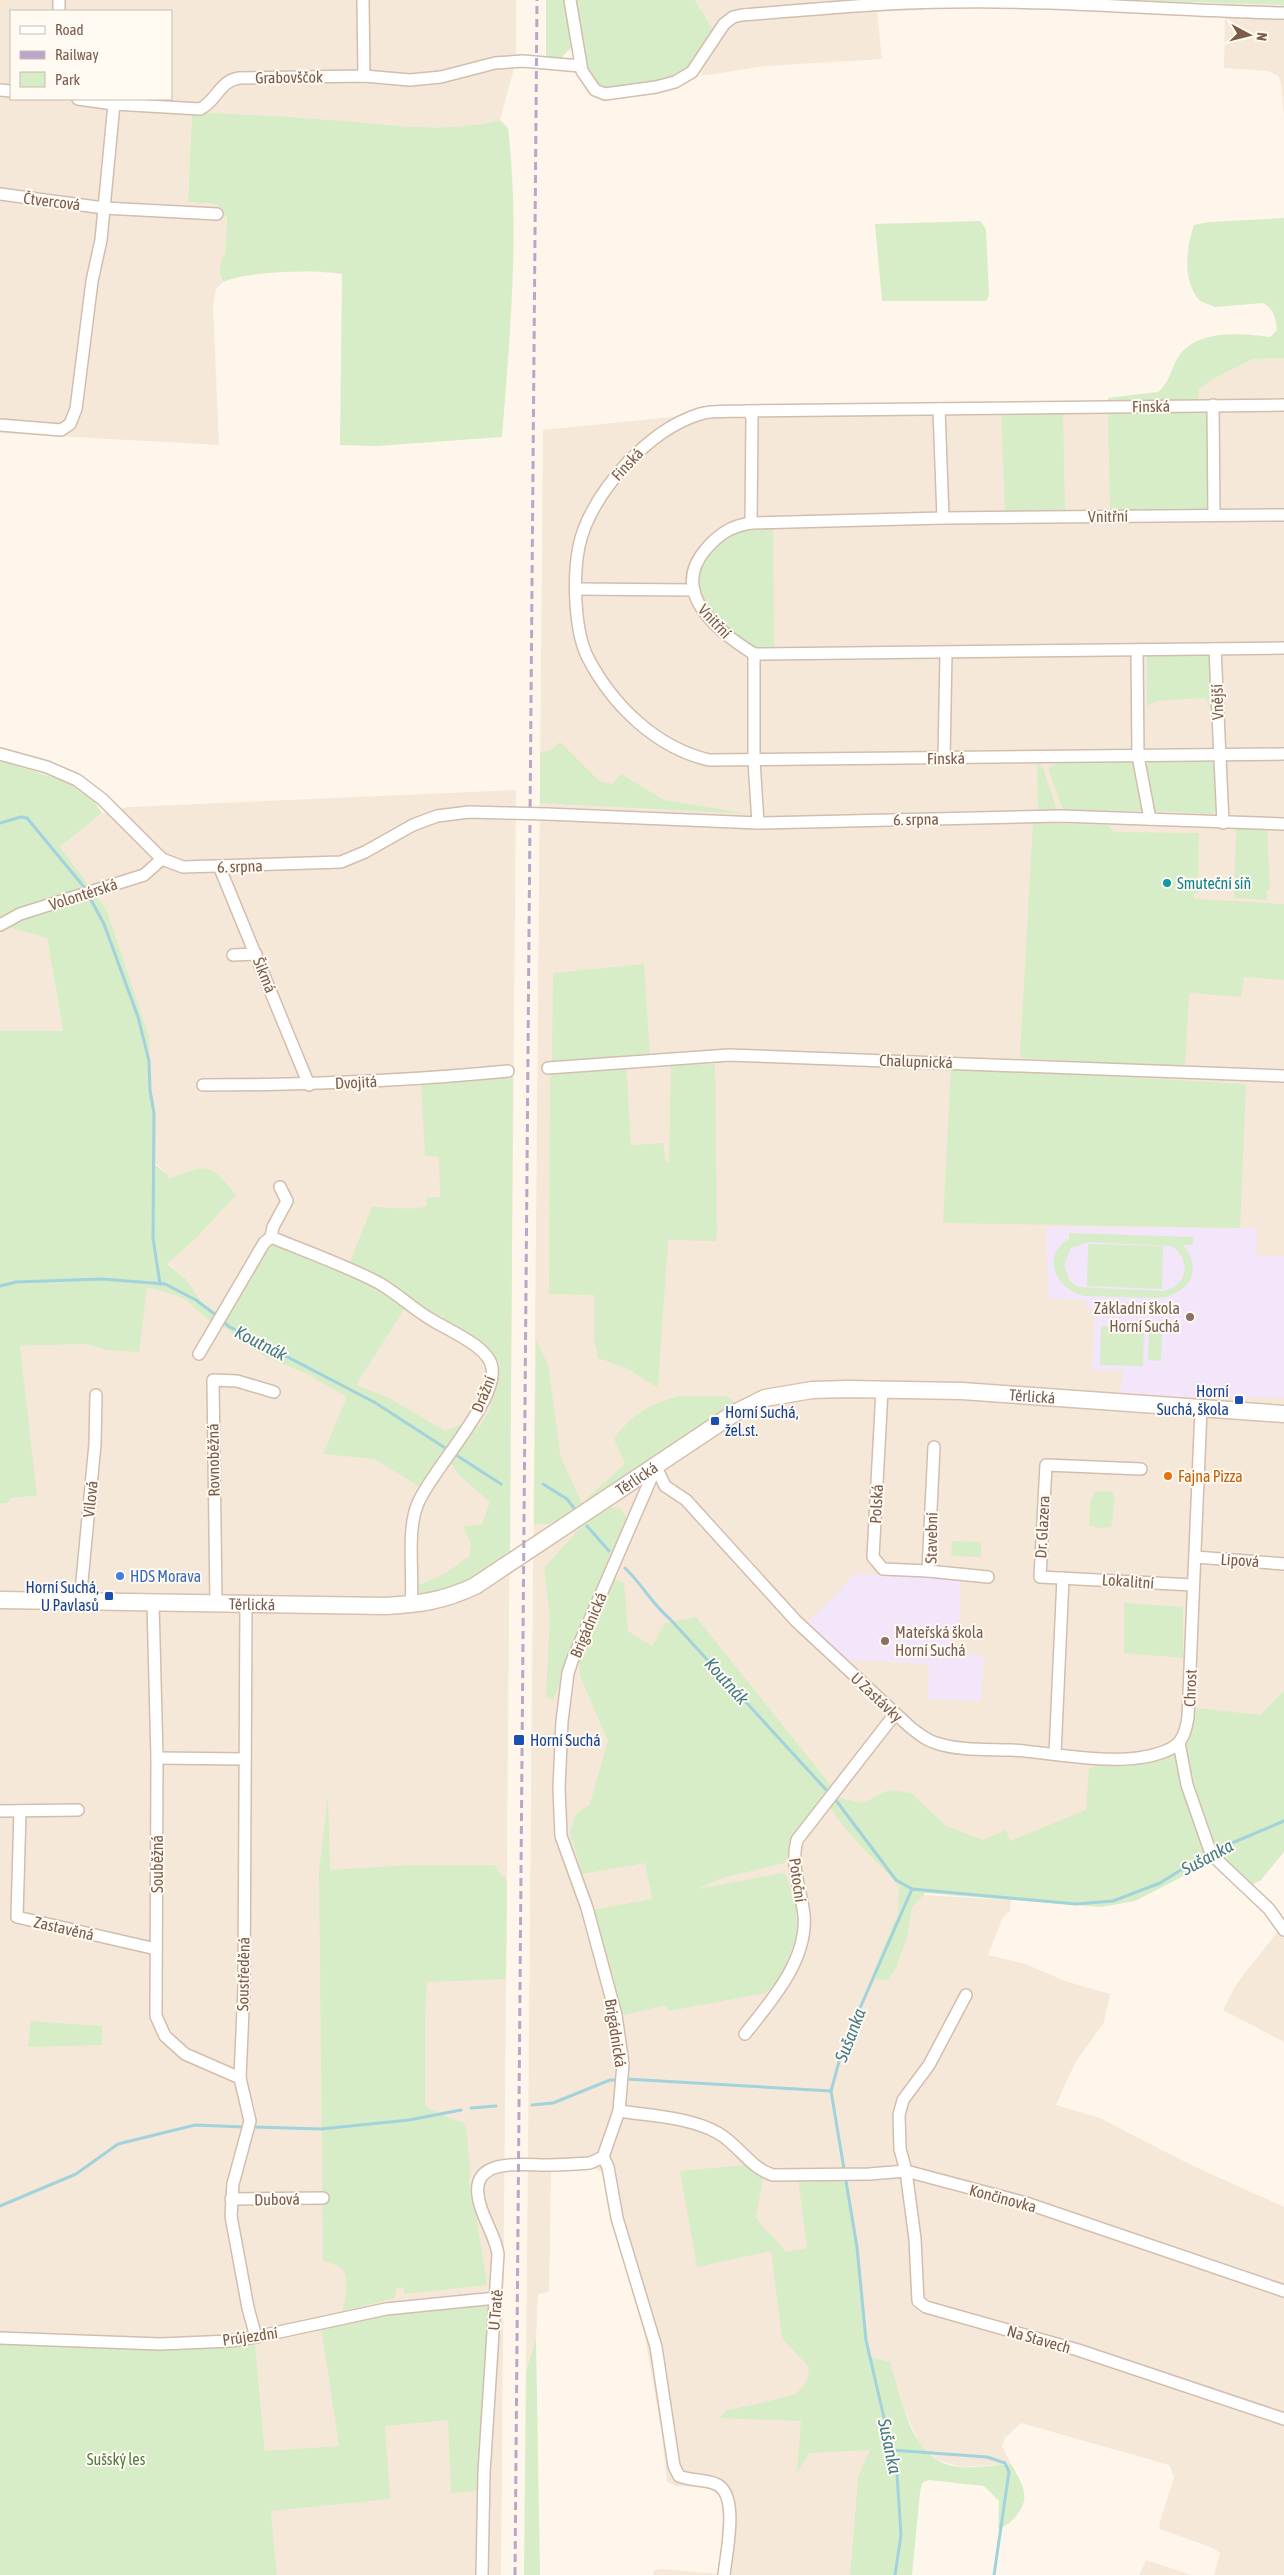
<svg xmlns="http://www.w3.org/2000/svg" width="1284" height="2575" font-family="'Asap Condensed',sans-serif">
<rect width="100%" height="100%" fill="#fef6ea"/>
<g fill="#f6e8d8" fill-rule="evenodd">
<path d="M0 0H516V61L500 120 465 127H398L318 119 192 112 188 202 217 204 227 215 225 254 220 278 223 282 216 289 213 306 219 445 0 433ZM11 11H171V99H11Z"/>
<polygon points="695,0 925,0 925,10 877,12 882,59 766,66 701,76 715,33"/>
<polygon points="1222,3 1284,5 1284,117 1281,83 1278,76 1268,71 1224,68 1225,16 1221,16"/>
<polygon points="1284,358 1284,1821 912,1889 873,1978 887,1981 908,1934 912,1908 923,1895 1011,1900 1010,1911 1003,1917 988,1955 1026,1964 1065,1981 1110,1994 1104,2022 1075,2063 1056,2105 1100,2118 1189,2164 1284,2207 1284,2575 1214,2575 1220,2553 1213,2548 1160,2529 1159,2525 1174,2477 1169,2465 1021,2423 1005,2438 1002,2446 1011,2464 960,2467 938,2460 921,2447 905,2412 870,2450 858,2476 850,2575 653,2575 654,2570 663,2569 719,2574 724,2508 720,2496 708,2488 676,2486 667,2482 662,2436 645,2336 612,2216 604,2173 595,2169 551,2171 549,2292 538,2294 536,2338 526,2371 543,430 701,414 1197,400 1199,389 1215,378 1253,359"/>
<polygon points="516,790 501,2575 277,2575 255,2344 0,2343 0,1504 8,1503 9,1498 36,1496 20,1346 87,1344 105,1350 147,1288 185,1278 167,1263 168,1175 154,1162 154,1113 150,1090 150,1076 123,961 106,908 60,847 102,813 128,807"/>
<polygon points="0,925 47,938 63,1032 0,1031"/>
<polygon points="1279,1930 1284,1936 1284,2042 1223,2010 1237,1983"/>
<polygon points="1146,2560 1192,2575 1139,2575"/>
</g>
<g fill="#f3e6fa">
<polygon points="1046,1227 1257,1228 1257,1257 1284,1256 1284,1398 1212,1396 1211,1400 1120,1394 1123,1371 1092,1370 1095,1308 1086,1308 1086,1300 1048,1298"/>
<polygon points="855,1574 961,1578 959,1625 951,1626 950,1653 972,1654 984,1658 981,1701 927,1699 929,1664 839,1659 808,1629 808,1622"/>
</g>
<g fill="#d6edc7" fill-rule="evenodd">
<polygon points="546,0 567,0 573,46 560,59 546,59"/>
<polygon points="573,0 695,0 715,33 688,71 650,84 606,89 593,83 581,47"/>
<polygon points="1118,0 1284,0 1284,5 1126,0"/>
<path d="M192 112C234 114 276 116 318 119 379 123 439 135 500 120L508 128C520 230 510 334 502 437L377 446 340 445 342 274C313 269 249 271 223 282 218 275 220 260 225 254L227 216 221 215V210L217 204 188 202Z"/>
<path d="M1284 218V358L1253 359 1215 378 1199 389 1198 400 1108 403V398L1158 392C1170 382 1171 368 1179 356 1196 329 1244 333 1270 337L1277 330C1276 319 1274 309 1263 303L1215 307 1200 301C1182 281 1186 249 1194 225L1209 222Z"/>
<polygon points="980,221 986,229 989,296 986,301 882,301 875,224"/>
<polygon points="1063,411 1065,513 1005,514 1001,412"/>
<polygon points="1207,411 1207,511 1110,511 1108,413"/>
<path d="M773 526 774 650C766 650 758 650 751 647 732 640 699 605 696 585 693 563 717 539 734 530 744 526 762 527 773 526Z"/>
<polygon points="1207,652 1211,656 1214,708 1209,708 1207,699 1202,698 1157,701 1147,706 1147,654"/>
<polygon points="560,742 599,781 613,784 621,774 664,800 750,814 540,803 540,753 552,749"/>
<path d="M0 760 76 785 91 797 102 813 60 847 106 908 149 1037 150 1090 154 1113 153 1163 168 1175 169 1179C208 1164 209 1162 236 1195L196 1238 167 1264 185 1278 202 1303 226 1318 265 1248 281 1244 380 1288 406 1306 356 1385 389 1398 445 1431 459 1425 480 1426 490 1408 500 1364 489 1348 443 1320 444 1315 435 1317 349 1264 372 1207C390 1207 410 1211 427 1206L426 1198 440 1197 439 1157 425 1156 421 1084 469 1082 513 1074 510 1557C486 1573 446 1602 417 1596L419 1585 446 1573 469 1556 471 1544 463 1527 482 1524 490 1502 459 1475 445 1455 422 1488 374 1459 323 1454 347 1397 305 1373 266 1357 225 1328 210 1321 183 1298 151 1288H147L139 1352 105 1350 87 1344 20 1346 37 1496 10 1498 8 1503 0 1504V1031H63L47 938 0 925Z"/>
<polygon points="1150,760 1213,760 1216,764 1217,807 1213,814 1152,811 1146,767"/>
<polygon points="1131,761 1136,763 1143,808 1141,811 1063,810 1048,768 1061,762"/>
<polygon points="1037,763 1043,768 1057,810 1038,810"/>
<polygon points="1033,823 1108,825 1113,832 1199,833 1198,893 1194,893 1194,899 1284,904 1284,980 1244,977 1241,997 1189,993 1185,1067 1022,1058 1020,1054"/>
<polygon points="1233,828 1267,829 1270,889 1267,891 1267,900 1234,898 1236,831 1233,830"/>
<polygon points="644,964 650,1057 557,1065 552,1061 553,973"/>
<polygon points="626,1063 631,1145 663,1143 666,1162 669,1161 671,1065 715,1064 717,1237 716,1241 668,1240 658,1388 628,1369 598,1358 594,1339 594,1295 549,1294 550,1077 555,1072"/>
<polygon points="951,1067 1246,1084 1240,1228 943,1223"/>
<path d="M1069 1233 1193 1237V1245H1183C1203 1269 1190 1293 1161 1298L1084 1296C1056 1289 1040 1256 1069 1239ZM1088 1242 1172 1246C1193 1261 1187 1287 1162 1291L1078 1287 1070 1281 1064 1265 1071 1248Z"/>
<polygon points="1088,1244 1163,1246 1162,1289 1087,1286"/>
<polygon points="1101,1326 1144,1328 1143,1366 1100,1365"/>
<polygon points="1149,1333 1162,1333 1161,1361 1148,1360"/>
<polygon points="536,1339 548,1365 561,1458 584,1508 548,1524 534,1524"/>
<path d="M680 1396H727L737 1404 589 1504 585 1500 625 1464 614 1439C633 1413 650 1404 680 1396Z"/>
<polygon points="1103,1491 1112,1492 1115,1499 1111,1527 1098,1528 1089,1525 1090,1504 1094,1492"/>
<polygon points="604,1507 620,1508 628,1521 553,1700 546,1697 550,1615 544,1568 591,1516"/>
<polygon points="952,1541 981,1542 981,1557 951,1556"/>
<polygon points="615,1579 624,1583 628,1631 652,1646 665,1623 696,1617 832,1787 795,1831 785,1863 725,1877 697,1889 783,1873 786,1875 796,1903 797,1936 781,1977 773,1986 766,1993 669,2011 666,2005 625,2015 619,2011 592,1910 652,1899 645,1863 582,1874 570,1832 575,1815 590,1804 608,1741 580,1676 579,1660"/>
<polygon points="1124,1603 1183,1607 1183,1658 1124,1653"/>
<path d="M1284 1691V1852L1261 1880 1252 1885 1211 1862 1135 1901 1101 1907 925 1893 912 1908 908 1934 896 1968 887 1981 871 1978 898 1913 899 1886C876 1859 848 1837 830 1807L838 1798 863 1803 889 1790 911 1793 946 1826 983 1840 1006 1830 1010 1841 1086 1810 1089 1769 1107 1761 1184 1744 1191 1732 1196 1708 1260 1715Z"/>
<path d="M328 1795 330 1870 411 1865H494L507 1881 506 1979 427 1982 425 2015V2106L453 2120 463 2122 466 2127 470 2168 469 2183 474 2202 487 2285 405 2294 403 2287 396 2289 395 2298 343 2311C344 2300 351 2276 341 2268 337 2265 329 2263 323 2260L319 1871Z"/>
<polygon points="31,2021 102,2026 102,2045 28,2047"/>
<path d="M745 2165 763 2178 756 2217C764 2231 777 2238 785 2252L807 2248 798 2177 845 2176 857 2247 866 2340 870 2357 890 2362C902 2401 911 2463 960 2467 977 2468 994 2465 1011 2464 1021 2482 1032 2496 1017 2515 1011 2522 1007 2526 998 2529L999 2501 984 2486 928 2480 922 2483 920 2492 912 2575H850L858 2476 870 2450 809 2453 797 2473 801 2421 720 2418 727 2410 758 2404 796 2394 807 2381 809 2367 782 2338 771 2251 697 2267 680 2171Z"/>
<polygon points="488,2303 493,2310 478,2491 451,2493 448,2420 385,2426 390,2499 271,2511 277,2575 0,2575 0,2343 255,2344 265,2451 339,2446 321,2327 386,2310"/>
<polygon points="536,2338 540,2575 524,2575 526,2371"/>
</g>
<g fill="none" stroke-linecap="round" stroke-linejoin="round">
<g stroke="#a2d2dc" stroke-width="3">
<polyline points="0,823 21,817 27,818 84,887"/>
<polyline points="89,896 104,924 138,1017 149,1061 150,1090 154,1113 153,1238 160,1284"/>
<polyline points="0,1286 16,1282 102,1279 165,1284 196,1300 217,1316"/>
<polyline points="222,1320 228,1326 374,1402 501,1484"/>
<polyline points="543,1484 567,1499 577,1512"/>
<polyline points="587,1526 609,1551"/>
<path d="M625 1568C642 1584 652 1604 670 1619L829 1793"/>
<polyline points="835,1799 896,1880 912,1889"/>
<polyline points="1213,1851 1284,1821"/>
<polyline points="626,2079 831,2091"/>
<polyline points="532,2105 553,2103 610,2080 618,2080"/>
<polyline points="471,2108 496,2106"/>
<polyline points="254,2127 321,2129 409,2120 461,2110"/>
<polyline points="0,2206 76,2174 118,2144 195,2125 244,2127"/>
<polyline points="891,2450 987,2457 1005,2463 1009,2472 994,2575"/>
<polyline points="895,2575 901,2535 897,2474 866,2340 857,2247 831,2091 843,2047 912,1889 1076,1904 1113,1901 1160,1883 1208,1853"/>
</g>
<g stroke="#d2beae" stroke-width="14">
<g id="minor">
<polyline points="363,0 364,76"/>
<path d="M570 0 582 71 595 90 605 94 656 87 675 82 692 72 724 24 733 17 742 15C811 10 881 2 951 2 1062 0 1173 11 1284 13"/>
<polyline points="59,11 59,0"/>
<polyline points="0,90 11,91"/>
<polyline points="78,99 114,104"/>
<polyline points="0,194 104,208 217,214"/>
<polyline points="1213,405 1214,515"/>
<path d="M1284 405 745 411C731 412 713 410 700 414 671 423 649 441 628 462 606 486 586 514 579 546 573 576 574 631 588 658 613 706 657 748 709 760L1284 754"/>
<polyline points="939,409 943,518"/>
<polyline points="749,411 752,418 751,523"/>
<path d="M0 425 61 430 70 424 76 409 92 281 101 240 114 104 200 109C217 101 219 81 239 78L364 76 410 80 441 77 495 63 523 61 580 66"/>
<path d="M1284 515 943 518 751 523C731 526 719 534 706 549 668 593 719 632 754 654L1284 648"/>
<polyline points="576,589 691,590"/>
<polyline points="1215,649 1223,823"/>
<polyline points="1137,650 1138,756 1150,819"/>
<polyline points="754,654 754,761 758,823"/>
<polyline points="0,754 47,767 77,780 102,799 162,859 183,867 341,862 365,852 413,825 437,816 469,812 506,813"/>
<polyline points="944,758 946,653"/>
<polyline points="547,814 758,823 1061,816 1284,824"/>
<polyline points="219,866 309,1085"/>
<polyline points="0,925 20,914 144,875 162,859"/>
<polyline points="233,955 256,954"/>
<polyline points="548,1068 729,1055 1284,1076"/>
<path d="M203 1085C305 1085 406 1081 508 1071"/>
<path d="M280 1187 287 1201 273 1227 271 1237C307 1252 345 1265 379 1283 398 1294 413 1309 432 1320 448 1330 490 1347 492 1368 497 1402 432 1470 418 1503 406 1531 414 1574 411 1604"/>
<polyline points="199,1354 264,1243 271,1237"/>
<polyline points="882,1390 873,1557 883,1569 928,1571"/>
<polyline points="934,1447 928,1571 988,1577"/>
<path d="M656 1467 572 1661 568 1673 562 1721 559 1788 561 1836 587 1908 616 2015 623 2064 619 2111 603 2157 608 2167 617 2218 656 2347 674 2466 679 2476C691 2481 705 2479 716 2484 740 2494 726 2554 724 2575"/>
<path d="M656 1467 665 1486 686 1500 796 1621 910 1727C919 1734 926 1740 936 1743 960 1751 987 1749 1012 1750 1058 1753 1127 1770 1170 1749 1183 1743 1186 1730 1188 1717L1201 1409"/>
<polyline points="1141,1469 1046,1465 1040,1577 1193,1585"/>
<polyline points="1196,1557 1284,1564"/>
<polyline points="80,1602 95,1444 96,1395"/>
<polyline points="153,1603 157,1758 156,2016 165,2036 185,2054 240,2078"/>
<polyline points="216,1604 213,1380 237,1381 274,1392"/>
<polyline points="246,1604 244,1987 240,2078 250,2121 233,2184 231,2216 248,2308 256,2337"/>
<polyline points="1179,1743 1187,1785 1209,1848 1213,1856 1269,1909 1284,1930"/>
<polyline points="1055,1754 1063,1578"/>
<polyline points="157,1758 245,1759"/>
<polyline points="0,1811 78,1810"/>
<polyline points="20,1811 17,1917 156,1949"/>
<polyline points="966,1995 929,2065 903,2100 899,2115 900,2149 906,2171 1026,2203 1284,2291"/>
<path d="M745 2034C771 2001 808 1960 804 1915 801 1889 790 1866 797 1840L895 1714"/>
<path d="M619 2111C651 2116 690 2117 718 2133 738 2144 750 2168 773 2175L869 2174 906 2171 915 2239 918 2301 926 2307 1078 2350 1284 2419"/>
<polyline points="231,2199 323,2198"/>
<polyline points="0,2338 160,2344 231,2341 256,2337 386,2309 496,2298"/>
<path d="M482 2575 484 2473 498 2254C495 2233 480 2216 478 2195 473 2157 524 2165 548 2165 562 2165 576 2164 590 2163L603 2157"/>
</g>
</g>
<g stroke="#d7c0ae" stroke-width="19">
<g id="secondary">
<path id="s1" d="M0 1600 386 1606C420 1604 443 1601 475 1586L733 1414 765 1398 812 1390 847 1389 962 1391 1284 1414"/>
</g>
</g>
<use href="#minor" stroke="#fff" stroke-width="11"/>
<use href="#secondary" stroke="#fff" stroke-width="16"/>
<polyline stroke="#b9a6ca" stroke-width="3" stroke-dasharray="8 5" stroke-linecap="butt" points="515,2575 537,0"/>
<g stroke="#d2beae" stroke-width="14" stroke-linecap="butt">
<polyline id="minor-bridge" points="506,813 547,814"/>
</g>
<use href="#minor-bridge" stroke="#fff" stroke-width="11"/>
</g>
<circle fill="#0f9aa8" stroke="#fffaf2" stroke-width="2" cx="1167" cy="883" r="5"/>
<g fill="#8d6e63" stroke="#fffaf2" stroke-width="2">
<circle cx="1190" cy="1317" r="5"/>
<circle cx="885" cy="1641" r="5"/>
</g>
<g fill="#1a4fb4" stroke="#fffaf2" stroke-width="2">
<rect x="1234" y="1395" width="10" height="10" rx="2.5"/>
<rect x="710" y="1416" width="10" height="10" rx="2.5"/>
<rect x="104" y="1591" width="10" height="10" rx="2.5"/>
<rect x="513" y="1734" width="12" height="12" rx="2.5"/>
</g>
<circle fill="#e8710a" stroke="#fffaf2" stroke-width="2" cx="1168" cy="1476" r="5"/>
<circle fill="#3f7fe0" stroke="#fffaf2" stroke-width="2" cx="120" cy="1576" r="5"/>
<g text-anchor="middle" dominant-baseline="central" stroke-width="4" stroke-linejoin="round" paint-order="stroke">
<g font-size="16" fill="#7b5c4b" stroke="#fffaf2">
<text transform="translate(289 77) rotate(-1)">Grabovščok</text>
<text transform="translate(52 201) rotate(7)">Čtvercová</text>
<text transform="translate(1151 406) rotate(-1)">Finská</text>
<text transform="translate(627 464) rotate(-47)">Finská</text>
<text transform="translate(1108 516) rotate(-1)">Vnitřní</text>
<text transform="translate(715 621) rotate(47)">Vnitřní</text>
<text transform="translate(1217 702) rotate(-92)">Vnější</text>
<text transform="translate(946 758) rotate(-1)">Finská</text>
<text transform="translate(916 819) rotate(-1)">6. srpna</text>
<text transform="translate(240 866) rotate(-2)">6. srpna</text>
<text transform="translate(83 894) rotate(-18)">Volontérská</text>
<text transform="translate(265 975) rotate(68)">Šikmá</text>
<text transform="translate(916 1061) rotate(2)">Chalupnická</text>
<text transform="translate(356 1082) rotate(-3)">Dvojitá</text>
<text transform="translate(483 1394) rotate(-68)">Drážní</text>
<text stroke="none"><textPath href="#s1" startOffset="1092">Těrlická</textPath></text>
<text transform="translate(213 1460) rotate(-91)">Rovnoběžná</text>
<text stroke="none"><textPath href="#s1" startOffset="672">Těrlická</textPath></text>
<text transform="translate(90 1499) rotate(-84)">Vilová</text>
<text transform="translate(876 1504) rotate(-87)">Polská</text>
<text transform="translate(1042 1527) rotate(-87)">Dr. Glazera</text>
<text transform="translate(931 1538) rotate(-89)">Stavební</text>
<text transform="translate(1240 1560) rotate(4)">Lipová</text>
<text transform="translate(1128 1581) rotate(4)">Lokalitní</text>
<text stroke="none"><textPath href="#s1" startOffset="252">Těrlická</textPath></text>
<text transform="translate(588 1625) rotate(-67)">Brigádnická</text>
<text transform="translate(1190 1688) rotate(-88)">Chrost</text>
<text transform="translate(877 1697) rotate(43)">U Zastávky</text>
<text transform="translate(157 1864) rotate(-90)">Souběžná</text>
<text transform="translate(798 1880) rotate(82)">Potoční</text>
<text transform="translate(64 1928) rotate(13)">Zastavěná</text>
<text transform="translate(243 1974) rotate(-89)">Soustředěná</text>
<text transform="translate(616 2033) rotate(81)">Brigádnická</text>
<text transform="translate(1003 2198) rotate(15)">Končinovka</text>
<text transform="translate(277 2199) rotate(-1)">Dubová</text>
<text transform="translate(495 2310) rotate(-85)">U Tratě</text>
<text transform="translate(250 2336) rotate(-8)">Průjezdní</text>
<text transform="translate(1039 2339) rotate(16)">Na Stavech</text>
</g>
<g font-size="16" fill="#0d838f" stroke="#fffaf2" text-anchor="start">
<text x="1177" y="883">Smuteční síň</text>
</g>
<g font-size="16" fill="#785e54" stroke="#fffaf2" text-anchor="end">
<text x="1180" y="1308">Základní škola<tspan x="1180" dy="18">Horní Suchá</tspan></text>
<text x="895" y="1632" text-anchor="start">Mateřská škola<tspan x="895" dy="18">Horní Suchá</tspan></text>
</g>
<g font-size="16" fill="#164399" stroke="#fffaf2" text-anchor="end">
<text x="1229" y="1391">Horní<tspan x="1229" dy="18">Suchá, škola</tspan></text>
<text x="725" y="1412" text-anchor="start">Horní Suchá,<tspan x="725" dy="18">žel.st.</tspan></text>
<text x="99" y="1587">Horní Suchá,<tspan x="99" dy="18">U Pavlasů</tspan></text>
<text x="530" y="1740" text-anchor="start">Horní Suchá</text>
</g>
<g font-size="16" fill="#c56008" stroke="#fffaf2" text-anchor="start">
<text x="1178" y="1476">Fajna Pizza</text>
</g>
<g font-size="16" fill="#366cbe" stroke="#fffaf2" text-anchor="start">
<text x="130" y="1576">HDS Morava</text>
</g>
<g font-size="16" fill="#507b3f" stroke="#fffaf2">
<text x="116" y="2459">Sušský les</text>
</g>
<g font-size="18" font-style="italic" fill="#407b87" stroke="#fffaf2">
<text transform="translate(261 1343) rotate(27)">Koutnák</text>
<text transform="translate(727 1681) rotate(48)">Koutnák</text>
<text transform="translate(1207 1857) rotate(-28)">Sušanka</text>
<text transform="translate(850 2035) rotate(-69)">Sušanka</text>
<text transform="translate(890 2446) rotate(78)">Sušanka</text>
</g>
</g>
<rect x="10" y="10" width="162" height="90" fill="#fffaf2" stroke="#cabbaf"/>
<rect x="20" y="26" width="25" height="8" fill="#ffffff" stroke="#cabbaf"/>
<text x="55" y="35" font-size="15" fill="#7b5c4b">Road</text>
<rect x="20" y="51" width="25" height="8" fill="#b9a6ca" stroke="#cabbaf"/>
<text x="55" y="60" font-size="15" fill="#7b5c4b">Railway</text>
<rect x="20" y="72" width="25" height="15" fill="#d6edc7" stroke="#cabbaf"/>
<text x="55" y="85" font-size="15" fill="#7b5c4b">Park</text>
<g transform="translate(1249 35) rotate(97)" stroke="#fffaf2" stroke-width="4" paint-order="stroke">
<path d="M0-4L9 19L0 12L-9 19Z" fill="#7b5c4b"/>
<text y="-8" font-size="14" font-weight="bold" text-anchor="middle" fill="#7b5c4b">N</text>
</g>
</svg>
